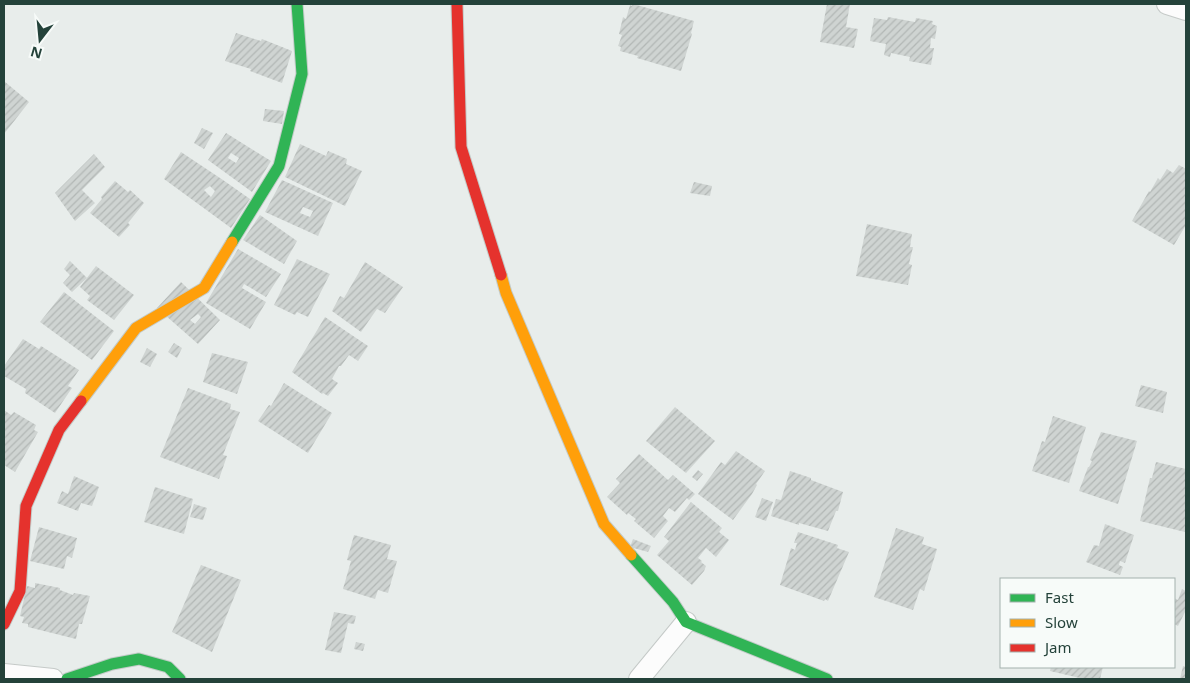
<svg xmlns="http://www.w3.org/2000/svg" width="1190" height="683" font-family="'Noto Sans',sans-serif">
<defs>
<pattern id="building-hatch" width="6" height="6" patternUnits="userSpaceOnUse" patternTransform="scale(1.25)"><rect width="6" height="6" fill="#cfd4d2"/><path d="M-1 1l2-2M0 6l6-6M5 7l2-2" fill="none" stroke="#b2b7b5"/></pattern>
</defs>
<rect width="100%" height="100%" fill="#e8edeb"/>
<g fill="url(#building-hatch)" fill-rule="evenodd">
<polygon points="633,4 694,21 691,33 692,34 681,71 637,58 638,56 620,51 621,47 618,46 622,35 619,34 623,17 626,19 630,5 632,6"/>
<polygon points="827,4 850,4 846,27 858,29 854,48 820,42"/>
<polygon points="888,17 915,22 916,18 933,21 932,24 937,26 935,39 931,38 930,48 934,48 931,65 909,61 910,57 891,53 890,57 884,55 886,44 870,41 874,18 887,20"/>
<polygon points="236,33 261,41 262,39 292,51 282,83 250,71 251,69 225,61"/>
<polygon points="4,81 29,102 4,134"/>
<polygon points="265,109 284,111 282,124 263,121"/>
<polygon points="202,128 213,133 204,149 194,143"/>
<path d="M226 133 271 161 252 192 208 160ZM231 153 239 158 236 163 228 158Z"/>
<polygon points="300,144 326,156 328,151 347,159 346,164 362,171 345,206 285,177"/>
<path d="M181 152 223 180 250 199 231 228 164 179ZM210 186 215 191 211 197 204 190Z"/>
<polygon points="94,154 105,167 82,190 95,203 75,221 55,193"/>
<polygon points="1179,165 1186,169 1186,225 1174,245 1132,221 1149,191 1150,192 1158,178 1160,180 1167,169 1173,173"/>
<path d="M282 180 333 203 318 236 265 212ZM303 207 313 211 310 217 300 213Z"/>
<polygon points="115,181 128,192 130,190 144,203 128,223 130,225 119,237 90,213 102,199 101,197"/>
<polygon points="694,182 712,186 710,196 690,193"/>
<polygon points="260,215 297,241 284,264 243,240"/>
<polygon points="867,224 912,234 910,247 913,247 909,264 912,265 908,285 856,276"/>
<polygon points="238,249 281,274 266,297 244,284 242,288 266,302 250,329 206,303"/>
<polygon points="297,259 330,274 308,317 297,312 295,315 274,305"/>
<polygon points="70,261 87,278 72,292 63,283 70,275 64,269"/>
<polygon points="365,262 403,287 385,313 377,309 361,332 332,311 340,296 344,298"/>
<polygon points="96,266 134,295 114,320 87,300 90,296 80,287"/>
<path d="M181 282 220 320 198 344 157 308ZM198 314 201 317 195 324 190 320Z"/>
<polygon points="64,292 114,331 92,360 40,322"/>
<polygon points="325,317 368,346 358,361 349,355 341,366 339,366 332,379 338,383 328,396 323,393 322,394 292,372"/>
<polygon points="23,339 39,349 41,346 79,370 68,386 72,388 55,413 25,393 26,389 4,376 4,366"/>
<polygon points="174,343 182,348 177,358 168,352"/>
<polygon points="147,348 157,354 150,367 140,362"/>
<polygon points="212,353 248,362 237,394 203,382"/>
<polygon points="284,383 332,413 308,453 258,421 269,405 271,406"/>
<polygon points="1141,385 1167,392 1163,413 1135,406"/>
<polygon points="188,388 231,404 230,409 240,412 223,455 227,456 219,479 160,457"/>
<polygon points="675,407 715,441 686,473 646,441"/>
<polygon points="4,410 11,415 14,412 36,425 34,430 38,432 15,472 4,465"/>
<polygon points="1053,416 1086,427 1069,483 1032,471 1042,441 1045,442"/>
<polygon points="1101,432 1137,441 1118,504 1079,491 1088,467 1089,467 1092,461 1090,460"/>
<polygon points="736,451 765,471 756,484 757,485 752,494 733,520 698,494 721,462 725,465"/>
<polygon points="639,454 668,480 673,475 695,494 689,500 687,498 675,512 669,508 663,516 668,521 654,538 634,521 636,519 628,513 627,515 607,497 620,483 616,479"/>
<polygon points="1156,462 1186,469 1185,532 1140,521 1150,478 1152,478"/>
<polygon points="698,470 703,474 697,481 692,477"/>
<polygon points="790,471 811,478 811,480 843,492 838,511 836,511 828,531 799,523 799,525 771,516 776,499 781,500"/>
<polygon points="74,476 99,487 92,506 81,503 78,511 57,503 62,491 68,494"/>
<polygon points="155,487 193,499 184,534 144,522"/>
<polygon points="762,498 773,502 766,521 755,517"/>
<polygon points="691,502 722,528 719,532 729,540 716,557 706,548 698,558 702,561 701,562 706,566 704,571 692,585 657,555 669,541 664,537"/>
<polygon points="194,504 207,508 203,520 190,517"/>
<polygon points="1105,524 1134,535 1125,563 1120,561 1119,565 1123,567 1120,575 1086,562 1094,545 1099,546"/>
<polygon points="39,527 77,538 72,558 67,556 64,569 30,561"/>
<polygon points="896,528 924,537 922,544 937,549 924,591 920,589 913,610 874,597"/>
<polygon points="798,532 838,545 837,548 849,552 828,601 825,599 824,601 780,585 791,548 795,550 797,543 794,543"/>
<polygon points="354,535 391,545 387,559 397,561 388,593 378,590 375,599 343,589 351,561 347,560"/>
<polygon points="633,539 651,546 648,552 630,547"/>
<polygon points="201,565 241,580 212,652 172,632"/>
<polygon points="35,583 60,588 60,590 73,595 74,593 90,596 82,624 79,624 76,639 28,627 28,624 22,623 24,617 20,616 27,586 35,588"/>
<polygon points="1182,589 1186,591 1186,610 1178,626 1174,624 1174,598 1178,600"/>
<polygon points="334,612 356,616 354,624 348,623 341,653 325,650"/>
<polygon points="356,642 365,644 363,651 354,649"/>
<polygon points="1183,666 1186,667 1186,679 1180,679"/>
<polygon points="1051,667 1103,667 1100,679 1084,679 1050,671"/>
</g>
<g fill="none" stroke-linecap="round" stroke-linejoin="round">
<g stroke="#c5cac8" stroke-width="22">
<g id="street">
<polyline points="1167,4 1186,10"/>
<polyline points="4,674 53,679"/>
<polyline points="639,679 686,622"/>
</g>
</g>
<g stroke="#c3cbc8" stroke-width="13">
<g id="fast">
<polyline points="232,242 279,166 302,74 297,4"/>
<polyline points="631,555 673,602 686,622 827,679"/>
<polyline points="67,679 112,664 139,659 168,667 180,679"/>
</g>
</g>
<g stroke="#c3cbc8" stroke-width="13">
<g id="slow">
<polyline points="501,275 506,293 604,524 631,555"/>
<polyline points="81,401 136,328 204,288 232,242"/>
</g>
</g>
<g stroke="#c3cbc8" stroke-width="13">
<g id="jam">
<polyline points="457,4 461,147 501,275"/>
<polyline points="4,624 20,591 26,506 59,430 81,401"/>
</g>
</g>
<use href="#street" stroke="#fcfcfc" stroke-width="20"/>
<use href="#fast" stroke="#30b455" stroke-width="11"/>
<use href="#slow" stroke="#ff9f0a" stroke-width="11"/>
<use href="#jam" stroke="#e5322d" stroke-width="11"/>
</g>
<rect width="1190" height="683" fill="none" stroke="#24423a" stroke-width="10"/>
<rect x="1000" y="578" width="175" height="90" fill="#f7fbf9" stroke="#a3b1ad"/>
<rect x="1010" y="594" width="25" height="8" fill="#30b455" stroke="#a3b1ad"/>
<text x="1045" y="603" font-size="15" fill="#24423a">Fast</text>
<rect x="1010" y="619" width="25" height="8" fill="#ff9f0a" stroke="#a3b1ad"/>
<text x="1045" y="628" font-size="15" fill="#24423a">Slow</text>
<rect x="1010" y="644" width="25" height="8" fill="#e5322d" stroke="#a3b1ad"/>
<text x="1045" y="653" font-size="15" fill="#24423a">Jam</text>
<g transform="translate(40 40) rotate(196)" stroke="#f7fbf9" stroke-width="4" paint-order="stroke">
<path d="M0-4L9 19L0 12L-9 19Z" fill="#24423a"/>
<text y="-8" font-size="14" font-weight="bold" text-anchor="middle" fill="#24423a">N</text>
</g>
</svg>
